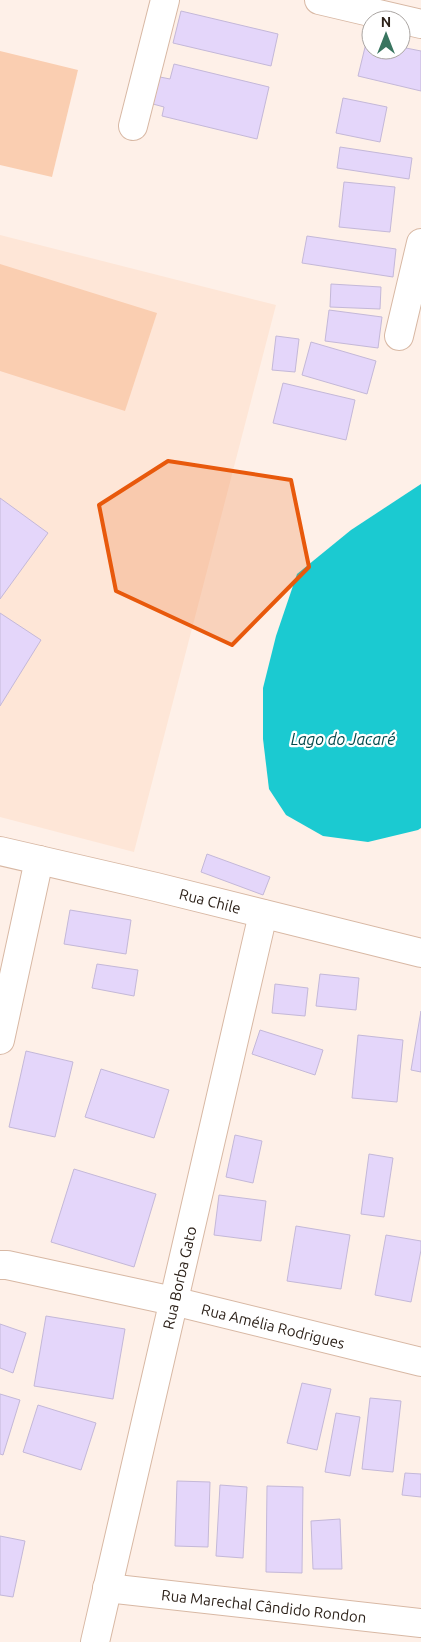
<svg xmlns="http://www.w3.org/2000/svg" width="421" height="1642" font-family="Ubuntu,sans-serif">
<rect width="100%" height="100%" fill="#fef0e8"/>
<polygon fill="#fee6d7" points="0,235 276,305 134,852 0,817"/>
<g fill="#faceb1">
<polygon points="0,51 78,70 52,177 0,165"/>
<polygon points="0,264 157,313 125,411 0,371"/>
</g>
<polygon fill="#1bcad1" points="421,484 421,828 418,830 368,842 323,836 286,815 269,789 263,739 263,688 276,636 297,574 351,530"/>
<g fill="#e4d6fa" stroke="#c4b8d8">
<polygon points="181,11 278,34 271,66 173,43"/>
<polygon points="367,39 371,40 371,50 401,50 401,47 421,51 421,91 358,76"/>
<polygon points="174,64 269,87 257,139 162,116 164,107 153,104 160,77 170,79"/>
<polygon points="343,98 387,107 380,142 336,133"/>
<polygon points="340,147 412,158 409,179 337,168"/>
<polygon points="344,182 395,187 390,232 339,227"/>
<polygon points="307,236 396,249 393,277 302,263"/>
<polygon points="331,284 381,287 380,309 330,307"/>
<polygon points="329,310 382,317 378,348 325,341"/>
<polygon points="276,336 299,339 295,372 272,370"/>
<polygon points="311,342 376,361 367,394 302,375"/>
<polygon points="283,383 355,400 346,440 273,423"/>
<polygon points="0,498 48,533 0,599"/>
<polygon points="0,613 41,640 0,706"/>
<polygon points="207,854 270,877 263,895 201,872"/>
<polygon points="70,910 131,920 126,954 64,944"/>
<polygon points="97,964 138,970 134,996 92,988"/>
<polygon points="320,974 359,978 356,1010 316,1006"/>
<polygon points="275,984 308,988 305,1016 272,1013"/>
<polygon points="421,1011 421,1072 411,1070"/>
<polygon points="260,1030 323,1050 315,1075 252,1054"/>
<polygon points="358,1035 403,1040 397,1102 352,1098"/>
<polygon points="26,1051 73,1062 55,1137 9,1127"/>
<polygon points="101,1069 169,1090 154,1138 85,1117"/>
<polygon points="235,1135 262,1141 253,1183 226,1177"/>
<polygon points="369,1154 393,1158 384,1217 361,1214"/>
<polygon points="74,1169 156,1194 134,1267 51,1242"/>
<polygon points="219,1195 266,1201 261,1241 214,1235"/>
<polygon points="296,1226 350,1235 341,1289 287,1281"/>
<polygon points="386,1235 421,1241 421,1250 411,1302 375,1295"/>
<polygon points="46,1316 125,1329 113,1399 34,1386"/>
<polygon points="0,1324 26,1333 13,1373 0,1368"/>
<polygon points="302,1383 331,1389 317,1450 287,1443"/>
<polygon points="0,1394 20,1400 3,1455 0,1454"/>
<polygon points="370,1398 401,1401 393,1472 362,1469"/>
<polygon points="38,1405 96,1423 81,1470 23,1452"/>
<polygon points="336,1413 360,1417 350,1476 325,1472"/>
<polygon points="405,1473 421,1474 421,1497 402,1495"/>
<polygon points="177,1481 210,1482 208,1547 175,1546"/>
<polygon points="220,1485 247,1487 243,1558 216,1556"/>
<polygon points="267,1486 303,1487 302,1573 266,1572"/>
<polygon points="340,1519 342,1569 313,1569 311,1521"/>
<polygon points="0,1536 25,1541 13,1597 0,1595"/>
</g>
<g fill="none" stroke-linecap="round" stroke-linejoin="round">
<g stroke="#d8b8a4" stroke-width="30">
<g id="minor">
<polyline points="319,0 421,24"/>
<polyline points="133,126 165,0"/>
<polyline points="399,336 421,243"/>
<path id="s1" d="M0 851 156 887 421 953"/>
<polyline points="0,1040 39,860"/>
<path id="s2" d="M0 1265H7L173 1301 421 1362"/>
<path id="s3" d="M107 1588 421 1623"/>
<path id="s4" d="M95 1642 263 914"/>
</g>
</g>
<use href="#minor" stroke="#fff" stroke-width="28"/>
</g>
<path fill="#e8590c" fill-opacity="0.2" stroke="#e8590c" stroke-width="4" stroke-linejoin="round" d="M168 461 291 480 309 567 232 645 116 591 99 505Z"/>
<g text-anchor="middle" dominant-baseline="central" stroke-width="4.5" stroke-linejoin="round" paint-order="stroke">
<g font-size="15" fill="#2c2119" stroke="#fff">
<text stroke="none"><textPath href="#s1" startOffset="216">Rua Chile</textPath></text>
<text stroke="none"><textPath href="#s4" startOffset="374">Rua Borba Gato</textPath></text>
<text stroke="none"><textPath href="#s2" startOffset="280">Rua Amélia Rodrigues</textPath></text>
<text stroke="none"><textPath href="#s3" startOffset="158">Rua Marechal Cândido Rondon</textPath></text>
</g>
<g font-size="16" font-style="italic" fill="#024a4d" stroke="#fff">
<text x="343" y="739">Lago do Jacaré</text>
</g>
</g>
<g transform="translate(386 35)"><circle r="24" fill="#ffffff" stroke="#aba6a3"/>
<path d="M0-4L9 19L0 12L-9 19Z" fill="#397560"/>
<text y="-8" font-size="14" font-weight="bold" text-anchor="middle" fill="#2c2119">N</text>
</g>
</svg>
